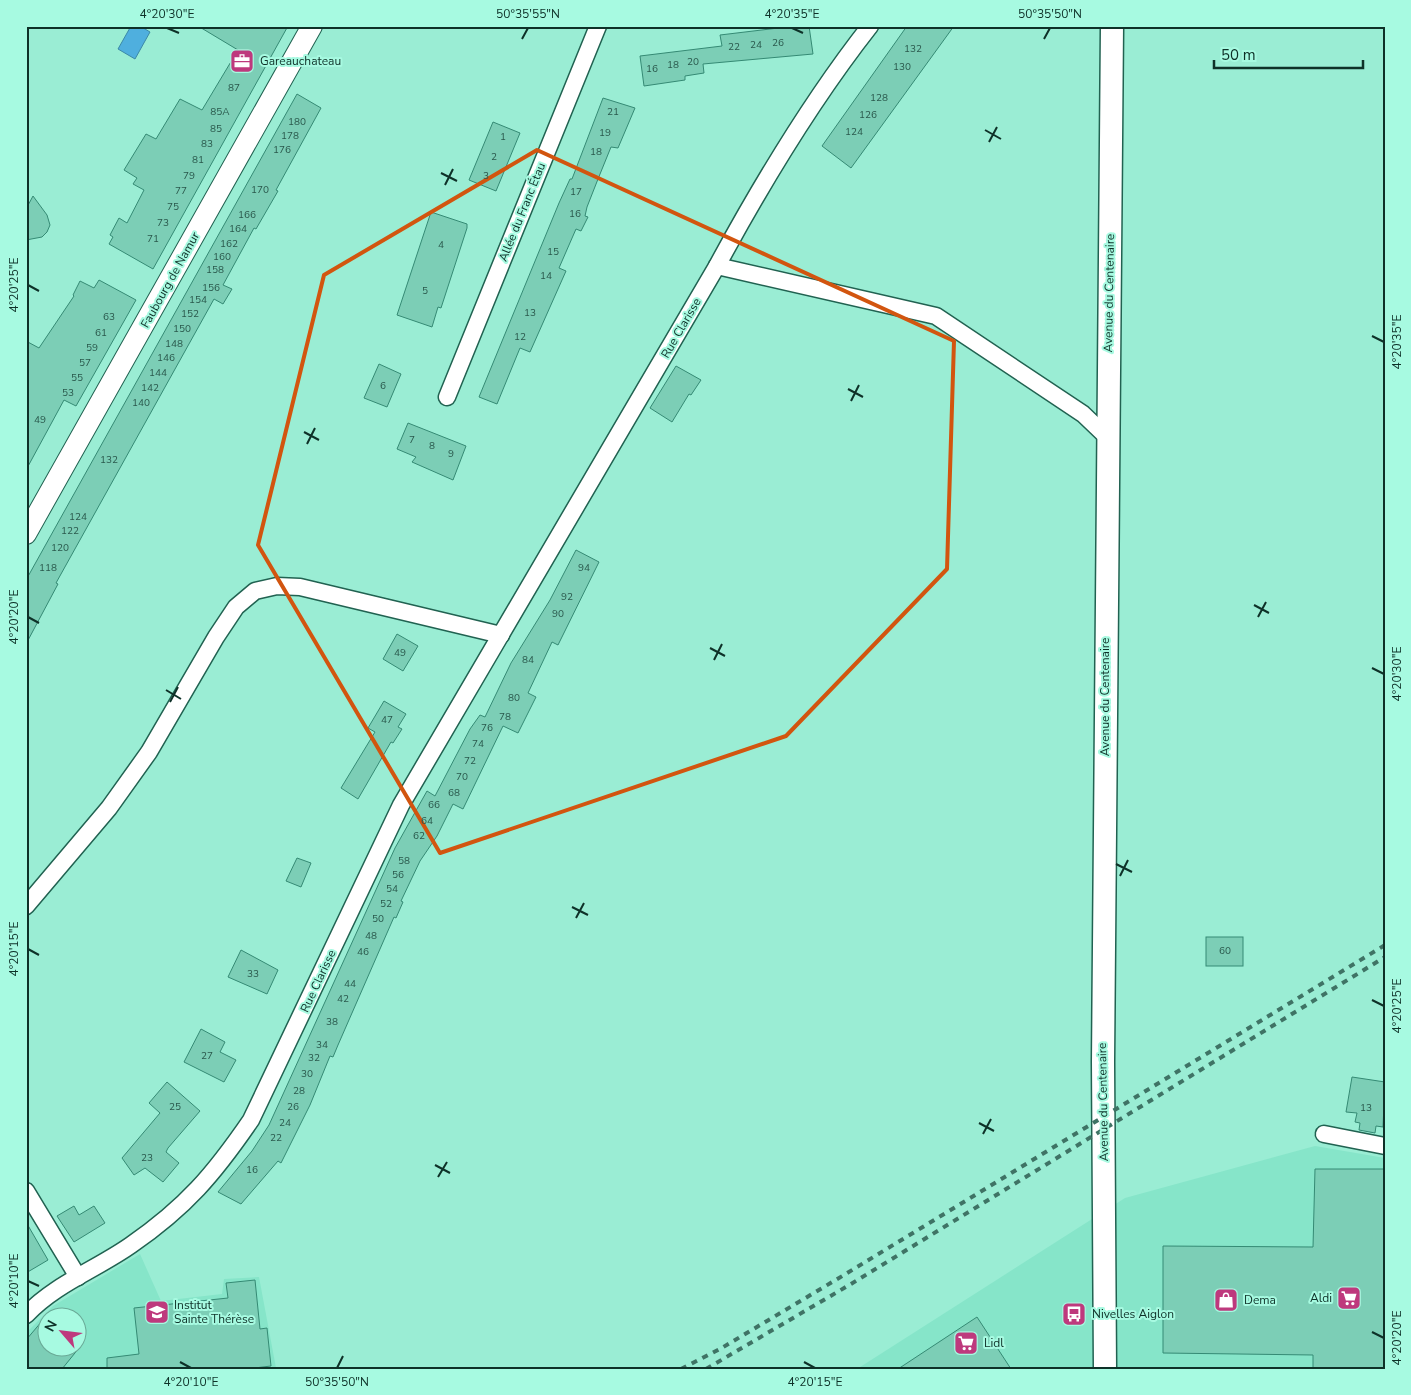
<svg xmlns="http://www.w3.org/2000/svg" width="1411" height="1395" font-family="'Nunito Sans',sans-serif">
<rect width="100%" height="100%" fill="#9aedd4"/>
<g fill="#86e5c9" fill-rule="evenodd">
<polygon points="1315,1146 1385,1158 1385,1369 857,1369 1125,1198"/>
<path d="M140 1254 161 1301 222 1294 224 1279 259 1277 276 1368 26 1369V1333L53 1306ZM48 1318H78V1348H48Z"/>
</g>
<polygon fill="#4fafde" stroke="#3c89a7" points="131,26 140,26 150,32 135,59 118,49"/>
<g fill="#7cceb6" stroke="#358a74">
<polygon points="198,26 288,26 153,269 109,244 113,237 110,235 119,218 127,223 144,190 133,184 137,178 124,170 146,134 156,139 180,99 202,110 238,50"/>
<polygon points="795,26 809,26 813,54 703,64 704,73 685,76 685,80 644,86 640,56 722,46 720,35"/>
<polygon points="907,26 954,26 851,168 822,146"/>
<polygon points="297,94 321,108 276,190 278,191 256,229 254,228 223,285 232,289 223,304 214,299 56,583 58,584 26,644 26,580"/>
<polygon points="603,98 635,108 618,148 611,147 598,179 587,207 585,216 588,217 581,231 576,229 559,268 566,271 530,352 520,348 497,404 479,397 559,203 570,179 572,179"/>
<polygon points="493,122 520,133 496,191 469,180"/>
<polygon points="33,196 47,215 50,225 47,232 42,237 26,240 26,209"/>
<polygon points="431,212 467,224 467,228 441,308 438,307 432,327 397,315"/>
<polygon points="99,280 136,300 76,406 64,400 26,470 26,341 39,348 74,296 73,295 80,281 94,288"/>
<polygon points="379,364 401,374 387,407 364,398"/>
<polygon points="676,366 701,380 691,395 689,394 672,422 650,408"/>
<polygon points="408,423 466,446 453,480 412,462 416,457 397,449"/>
<polygon points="576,550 599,562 558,645 552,642 528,693 536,697 518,733 503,726 463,809 453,804 437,836 420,861 401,901 403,902 396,918 394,917 338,1045 333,1057 330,1056 310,1105 281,1163 278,1161 241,1204 218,1192 252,1151 269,1125 395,848 418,807 427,791 435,796 470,729 480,715 485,717 511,663 550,600"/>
<polygon points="397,634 418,646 403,671 383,659"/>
<polygon points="384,701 406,714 398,727 402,729 393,743 391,742 358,799 341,788 375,732 368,728"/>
<polygon points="297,858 311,863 301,887 286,881"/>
<rect x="1206" y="937" width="37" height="29"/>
<polygon points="241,950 278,970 267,994 228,977"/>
<polygon points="201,1029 225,1042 220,1052 236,1060 224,1082 184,1062"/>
<polygon points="1352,1077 1385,1082 1383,1127 1376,1126 1375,1133 1359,1130 1360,1123 1355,1122 1357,1113 1346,1112"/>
<polygon points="167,1082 200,1111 168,1148 166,1152 179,1163 163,1182 145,1168 134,1175 122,1158 160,1113 149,1103"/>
<polygon points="1315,1169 1385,1169 1385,1369 1313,1369 1313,1355 1163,1353 1163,1246 1313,1247"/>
<polygon points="74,1206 79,1215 94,1206 105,1223 74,1242 57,1216"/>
<polygon points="26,1222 48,1260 26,1273"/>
<polygon points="255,1280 260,1329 267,1328 271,1366 246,1369 107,1369 107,1358 139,1354 134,1308 228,1298 226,1283"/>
<polygon points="48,1314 48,1348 79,1348 62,1369 26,1369 26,1340"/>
<polygon points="977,1317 1011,1369 898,1369"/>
</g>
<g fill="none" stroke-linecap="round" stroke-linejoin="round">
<g stroke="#216251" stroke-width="19">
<g id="minor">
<polyline points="717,266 936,316 1083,414 1107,437"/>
<polyline points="447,397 598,26"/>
<polyline points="26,906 109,808 149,752 216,637 236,607 255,591 277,586 300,587 501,635"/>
<polyline points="1324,1134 1385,1146"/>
<polyline points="26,1191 78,1277"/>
<path d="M26 1315C55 1284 97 1269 131 1245 186 1207 214 1174 251 1120L401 805 717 266C762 183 811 101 870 26"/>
</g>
</g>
<g stroke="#216251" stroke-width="22">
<polyline id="tertiary" points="26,534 312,26"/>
</g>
<g stroke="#216251" stroke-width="25">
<polyline id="secondary" points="1105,1369 1103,1062 1112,26"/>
</g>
<use href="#minor" stroke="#fff" stroke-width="16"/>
<use href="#tertiary" stroke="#fff" stroke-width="20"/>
<use href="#secondary" stroke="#fff" stroke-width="22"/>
<g stroke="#3f7365" stroke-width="4" stroke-dasharray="6 6" stroke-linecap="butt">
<polyline points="681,1369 720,1349 844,1275 1385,945"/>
<polyline points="706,1369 851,1284 1385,957"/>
</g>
</g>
<path fill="none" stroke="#d2550f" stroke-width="4" stroke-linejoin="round" d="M537 150 954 341 947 569 786 736 440 853 258 545 324 275Z"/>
<path fill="none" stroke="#0e3128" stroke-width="2" d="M167 28 179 33M792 28 803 33M522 39 528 28M1044 39 1050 28M985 130 1001 139M989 142 997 127M441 173 457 181M445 185 453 169M28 285 39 291M1372 336 1384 342M848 389 863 397M851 401 859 385M304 432 319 440M307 444 315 428M1254 605 1269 613M28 617 39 623M1258 617 1266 602M710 648 725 656M714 660 722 644M1372 668 1384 674M166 690 181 699M170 702 178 687M1116 864 1132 872M1120 876 1128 860M572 907 588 915M576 918 584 903M28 949 39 955M1372 1000 1384 1006M979 1123 994 1131M983 1134 991 1119M435 1165 450 1173M438 1177 447 1162M28 1281 39 1286M1372 1332 1384 1338M180 1362 191 1368M804 1362 815 1368M337 1368 343 1356"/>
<defs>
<g id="office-square" transform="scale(1.25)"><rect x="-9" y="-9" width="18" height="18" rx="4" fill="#be397d" stroke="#a7fae1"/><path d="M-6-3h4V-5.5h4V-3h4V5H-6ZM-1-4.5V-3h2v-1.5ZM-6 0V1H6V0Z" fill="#fff"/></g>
<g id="supermarket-square" transform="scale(1.25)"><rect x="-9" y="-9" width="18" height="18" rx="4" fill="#be397d" stroke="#a7fae1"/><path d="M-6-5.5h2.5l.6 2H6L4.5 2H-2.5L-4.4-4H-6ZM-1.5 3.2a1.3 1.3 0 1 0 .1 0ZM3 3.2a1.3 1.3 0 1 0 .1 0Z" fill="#fff"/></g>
<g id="shop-square" transform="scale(1.25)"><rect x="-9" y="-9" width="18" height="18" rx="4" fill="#be397d" stroke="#a7fae1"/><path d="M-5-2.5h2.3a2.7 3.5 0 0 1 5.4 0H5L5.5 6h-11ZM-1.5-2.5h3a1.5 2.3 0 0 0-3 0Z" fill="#fff"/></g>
<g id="school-square" transform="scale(1.25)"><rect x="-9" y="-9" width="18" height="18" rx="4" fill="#be397d" stroke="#a7fae1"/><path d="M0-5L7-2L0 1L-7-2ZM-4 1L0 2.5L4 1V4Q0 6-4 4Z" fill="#fff"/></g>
<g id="bus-square" transform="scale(1.25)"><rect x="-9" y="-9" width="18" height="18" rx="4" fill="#be397d" stroke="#a7fae1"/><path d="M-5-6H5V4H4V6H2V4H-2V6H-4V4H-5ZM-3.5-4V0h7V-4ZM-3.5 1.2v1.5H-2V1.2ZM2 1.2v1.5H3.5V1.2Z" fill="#fff"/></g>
</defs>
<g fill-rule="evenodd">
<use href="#office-square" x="242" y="61"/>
<use href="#supermarket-square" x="1349" y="1298"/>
<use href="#shop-square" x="1226" y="1300"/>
<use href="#school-square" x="157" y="1312"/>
<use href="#bus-square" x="1074" y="1314"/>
<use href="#supermarket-square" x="966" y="1343"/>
</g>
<g text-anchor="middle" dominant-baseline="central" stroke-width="4" stroke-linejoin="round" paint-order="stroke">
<g font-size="10" fill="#2a584c">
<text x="778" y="43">26</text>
<text x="756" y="45">24</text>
<text x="734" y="47">22</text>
<text x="913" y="49">132</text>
<text x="693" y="62">20</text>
<text x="673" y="65">18</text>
<text x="902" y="67">130</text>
<text x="652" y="69">16</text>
<text x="234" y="88">87</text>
<text x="879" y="98">128</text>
<text x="220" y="112">85A</text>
<text x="613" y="112">21</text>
<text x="868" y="115">126</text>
<text x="297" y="122">180</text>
<text x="216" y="129">85</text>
<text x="854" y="132">124</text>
<text x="605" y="133">19</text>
<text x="290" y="136">178</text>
<text x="503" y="137">1</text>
<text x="207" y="144">83</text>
<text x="282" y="150">176</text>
<text x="596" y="152">18</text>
<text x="494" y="157">2</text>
<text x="198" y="160">81</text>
<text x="189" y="176">79</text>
<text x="486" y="176">3</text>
<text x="260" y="190">170</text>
<text x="181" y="191">77</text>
<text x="576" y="192">17</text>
<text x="173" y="207">75</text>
<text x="575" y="214">16</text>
<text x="247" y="215">166</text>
<text x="163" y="223">73</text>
<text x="238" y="229">164</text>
<text x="153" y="239">71</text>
<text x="229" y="244">162</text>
<text x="441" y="245">4</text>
<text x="553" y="252">15</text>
<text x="222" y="257">160</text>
<text x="215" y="270">158</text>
<text x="546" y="276">14</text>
<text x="211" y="288">156</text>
<text x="425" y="291">5</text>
<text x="198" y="300">154</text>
<text x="530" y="313">13</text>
<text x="190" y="314">152</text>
<text x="109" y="317">63</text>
<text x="182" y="329">150</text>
<text x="101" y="333">61</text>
<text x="520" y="337">12</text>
<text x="174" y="344">148</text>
<text x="92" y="348">59</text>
<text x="166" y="358">146</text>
<text x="85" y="363">57</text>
<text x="158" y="373">144</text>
<text x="77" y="378">55</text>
<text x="383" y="386">6</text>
<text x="150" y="388">142</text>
<text x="68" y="393">53</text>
<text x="141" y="403">140</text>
<text x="40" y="420">49</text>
<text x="412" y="440">7</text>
<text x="432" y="446">8</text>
<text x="451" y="454">9</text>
<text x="109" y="460">132</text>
<text x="78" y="517">124</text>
<text x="70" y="531">122</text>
<text x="60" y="548">120</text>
<text x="48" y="568">118</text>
<text x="584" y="568">94</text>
<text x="567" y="597">92</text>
<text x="558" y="614">90</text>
<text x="400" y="653">49</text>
<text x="528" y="660">84</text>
<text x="514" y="698">80</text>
<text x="505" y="717">78</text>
<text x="387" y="720">47</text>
<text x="487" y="728">76</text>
<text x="478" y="744">74</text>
<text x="470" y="761">72</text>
<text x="462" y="777">70</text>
<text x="454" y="793">68</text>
<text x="434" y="805">66</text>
<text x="427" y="821">64</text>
<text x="419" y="836">62</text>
<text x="404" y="861">58</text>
<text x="398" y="875">56</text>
<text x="392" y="889">54</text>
<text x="386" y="904">52</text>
<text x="378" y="919">50</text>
<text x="371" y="936">48</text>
<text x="1225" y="951">60</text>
<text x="363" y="952">46</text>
<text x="253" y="974">33</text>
<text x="350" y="984">44</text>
<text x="343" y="999">42</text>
<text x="332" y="1022">38</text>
<text x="322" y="1045">34</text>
<text x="207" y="1056">27</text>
<text x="314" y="1058">32</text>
<text x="307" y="1074">30</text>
<text x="299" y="1091">28</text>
<text x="175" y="1107">25</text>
<text x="293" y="1107">26</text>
<text x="1366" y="1108">13</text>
<text x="285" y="1123">24</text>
<text x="276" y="1138">22</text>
<text x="147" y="1158">23</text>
<text x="252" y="1170">16</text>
</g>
<g font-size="12" fill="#0e3128" stroke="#a7fae1" text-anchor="start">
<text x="260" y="61">Gareauchateau</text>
<text x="1332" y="1298" text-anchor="end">Aldi</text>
<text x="1244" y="1300">Dema</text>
<text x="174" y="1305">Institut<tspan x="174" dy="14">Sainte Thérèse</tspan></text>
<text x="1092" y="1314">Nivelles Aiglon</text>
<text x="984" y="1343">Lidl</text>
</g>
<g font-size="12" fill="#0e3128" stroke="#a7fae1">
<text transform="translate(522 212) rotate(-68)">Allée du Franc Étau</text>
<text transform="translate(170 280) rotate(-61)">Faubourg de Namur</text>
<text transform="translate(1109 293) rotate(-89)">Avenue du Centenaire</text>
<text transform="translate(681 328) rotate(-60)">Rue Clarisse</text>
<text transform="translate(1105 697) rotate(-90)">Avenue du Centenaire</text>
<text transform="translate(318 981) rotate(-65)">Rue Clarisse</text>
<text transform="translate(1103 1102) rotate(-91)">Avenue du Centenaire</text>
</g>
</g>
<rect width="1411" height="1395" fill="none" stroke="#a7fae1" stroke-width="55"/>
<g transform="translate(62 1332) rotate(298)"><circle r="24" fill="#a7fae1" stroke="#6aaa97"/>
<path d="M0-4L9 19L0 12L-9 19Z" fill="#be397d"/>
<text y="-8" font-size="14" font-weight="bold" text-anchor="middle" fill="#0e3128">N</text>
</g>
<path d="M1214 60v8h149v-8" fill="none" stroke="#0e3128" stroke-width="2.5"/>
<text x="1221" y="60" font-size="15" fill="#0e3128" stroke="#a7fae1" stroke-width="4" paint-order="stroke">50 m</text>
<rect x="28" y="28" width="1356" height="1340" fill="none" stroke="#0e3128" stroke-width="2"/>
<g font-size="12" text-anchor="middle" fill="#0e3128">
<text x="167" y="18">4°20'30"E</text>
<text x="528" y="18">50°35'55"N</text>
<text x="792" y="18">4°20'35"E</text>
<text x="1050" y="18">50°35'50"N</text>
<text transform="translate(14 285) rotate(-90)" y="4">4°20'25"E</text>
<text transform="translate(1397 342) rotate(-90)" y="4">4°20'35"E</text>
<text transform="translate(14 617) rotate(-90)" y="4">4°20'20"E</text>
<text transform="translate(1397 674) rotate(-90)" y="4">4°20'30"E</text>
<text transform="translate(14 949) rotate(-90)" y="4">4°20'15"E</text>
<text transform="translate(1397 1006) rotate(-90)" y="4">4°20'25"E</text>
<text transform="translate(14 1281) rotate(-90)" y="4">4°20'10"E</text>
<text transform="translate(1397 1338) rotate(-90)" y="4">4°20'20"E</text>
<text x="191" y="1386">4°20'10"E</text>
<text x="337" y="1386">50°35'50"N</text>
<text x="815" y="1386">4°20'15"E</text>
</g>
</svg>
